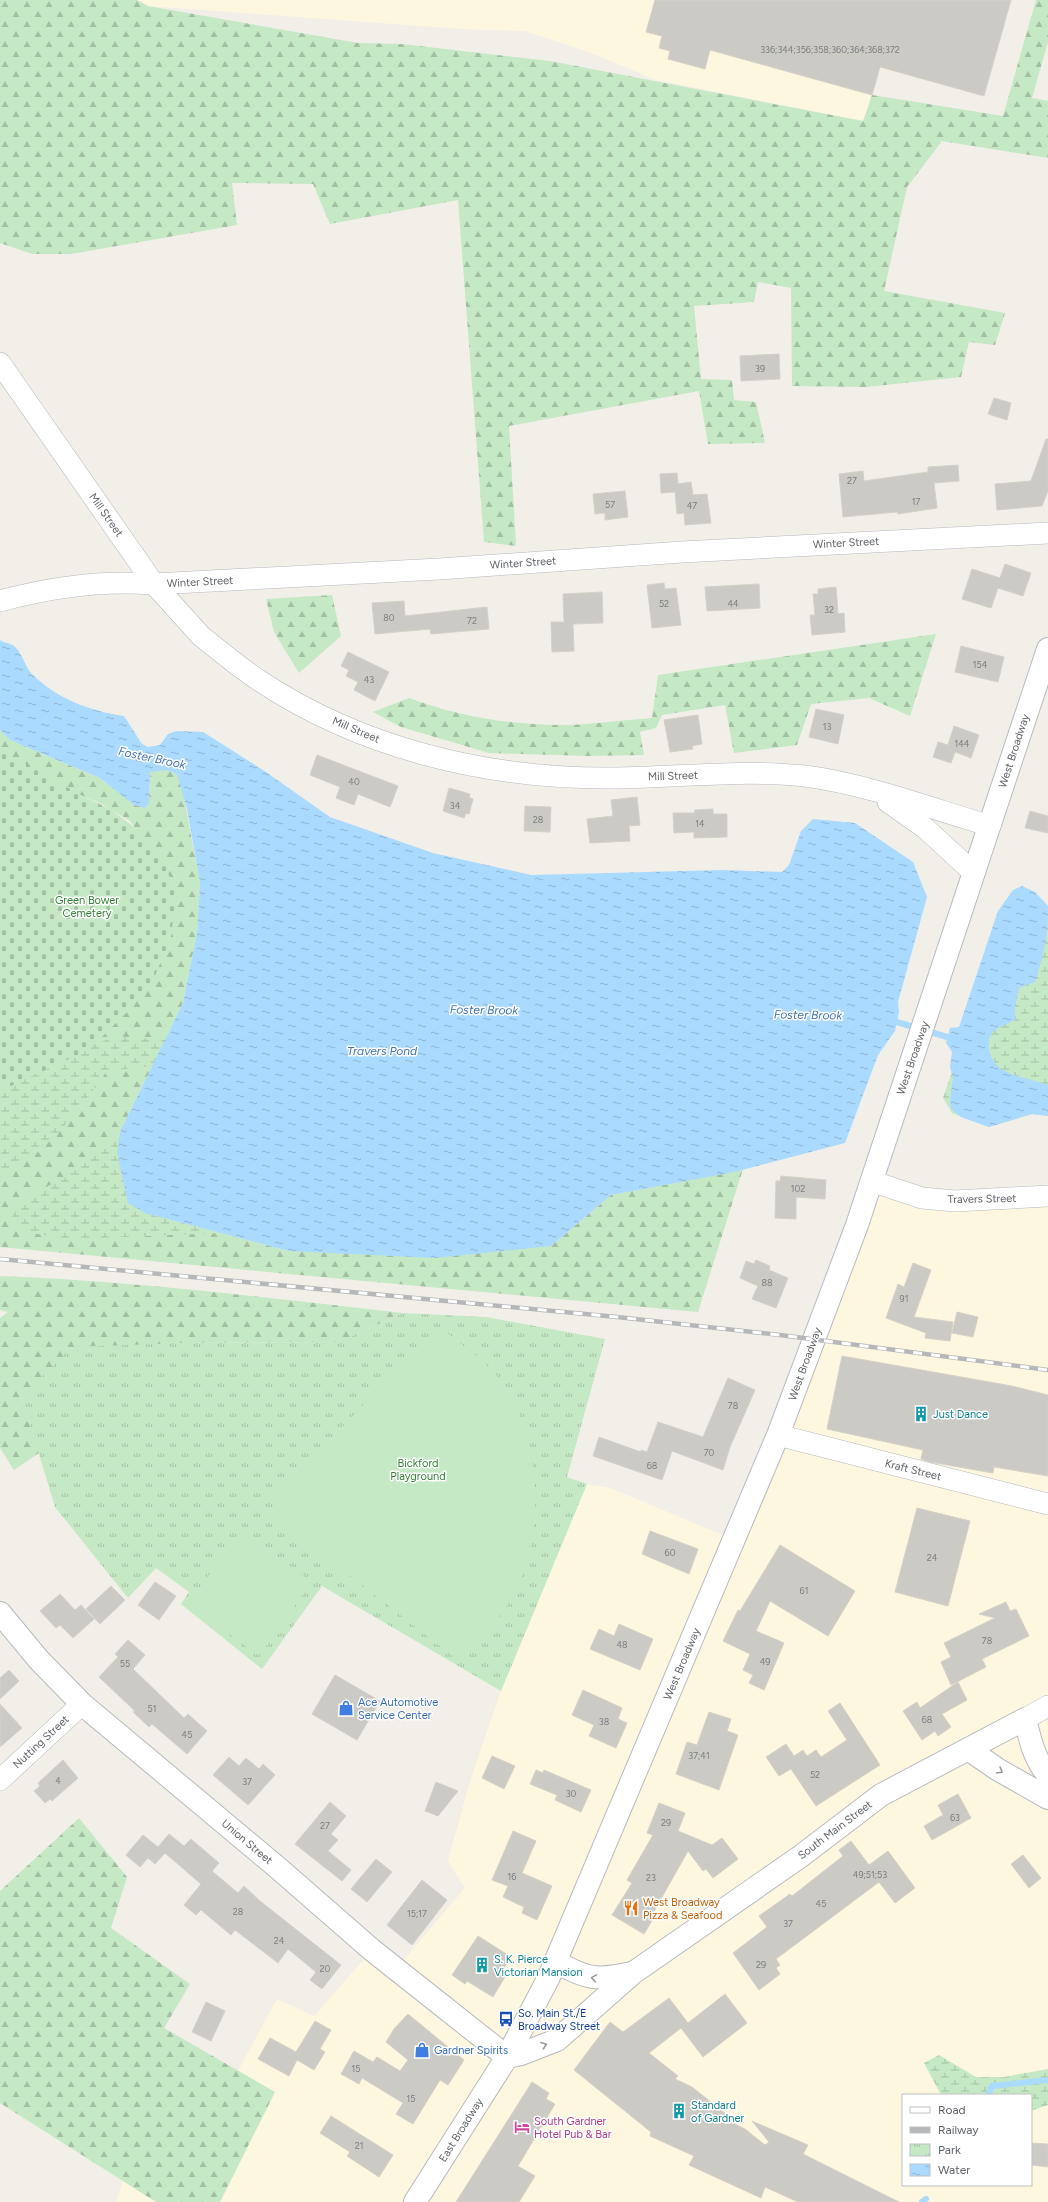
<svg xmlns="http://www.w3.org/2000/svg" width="1048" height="2202" font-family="Figtree,sans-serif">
<defs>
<pattern id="forest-firs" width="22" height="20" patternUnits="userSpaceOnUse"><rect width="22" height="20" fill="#c5e8c5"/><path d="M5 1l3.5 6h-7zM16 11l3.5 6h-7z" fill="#a3c0a4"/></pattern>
<pattern id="wetland-marsh" width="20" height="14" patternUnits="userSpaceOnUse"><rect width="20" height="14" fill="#c5e8c5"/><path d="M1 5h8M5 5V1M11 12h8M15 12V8" fill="none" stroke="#a3c0a4"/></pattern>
<pattern id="cemetery-stones" width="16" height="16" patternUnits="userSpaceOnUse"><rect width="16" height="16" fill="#c5e8c5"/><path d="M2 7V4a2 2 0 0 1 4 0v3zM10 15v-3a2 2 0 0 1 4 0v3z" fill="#a3c0a4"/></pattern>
<pattern id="park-tufts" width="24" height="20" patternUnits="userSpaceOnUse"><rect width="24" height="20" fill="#c5e8c5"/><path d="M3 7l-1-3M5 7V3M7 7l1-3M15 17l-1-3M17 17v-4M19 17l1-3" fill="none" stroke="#a3c0a4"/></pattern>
<pattern id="water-ripples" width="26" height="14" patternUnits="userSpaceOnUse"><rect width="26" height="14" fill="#aadaff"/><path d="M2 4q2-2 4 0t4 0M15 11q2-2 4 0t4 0" fill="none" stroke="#8eb4d2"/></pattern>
</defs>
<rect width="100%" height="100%" fill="#f1efe8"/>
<g fill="#fef7e0" fill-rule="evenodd">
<polygon points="137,0 1011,0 984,96 880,68 864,121 656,80 586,51 525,31 461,29 148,6"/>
<path d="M867 1194 979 1201 1048 1196V2202H220L275 2092 238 2071 277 1999 314 2016 372 1950 396 1969 465 1888 448 1861 470 1781 501 1691 587 1484 610 1488 735 1540ZM903 2095H1031V2185H903Z"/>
<polygon points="123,2181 156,2202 116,2202"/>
</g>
<g fill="url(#forest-firs)">
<polygon points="0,0 137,0 148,6 358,43 402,44 550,61 863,121 872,95 1003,116 1036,0 1048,0 1048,42 1032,98 1048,101 1048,158 942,141 907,187 884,291 1005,313 995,345 969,342 961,377 866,387 792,386 791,288 758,282 754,302 694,306 701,379 732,380 734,400 756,402 765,443 708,444 699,391 509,426 516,546 484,542 458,200 330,224 313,184 232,183 237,225 71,254 32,254 0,243"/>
<polygon points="332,595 341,636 299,673 274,632 266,599"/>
<path d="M936 634 910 716 869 698 811 704 797 745 734 753 725 705 662 715 656 728 640 732 644 755 587 756 489 753 401 727 373 712 409 698C457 716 509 725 561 725 591 725 622 720 652 718L658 675Z"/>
<polygon points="0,730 10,740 100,778 131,802 145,808 149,804 150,771 166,770 177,774 182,787 200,883 197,933 183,1003 120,1132 145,1213 289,1251 551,1246 611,1195 743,1169 698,1312 0,1247 0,1062 144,841 130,821 100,803 0,762"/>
<path d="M0 1276C135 1281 269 1298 403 1313L339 1342 181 1343 22 1398 39 1453 14 1470 0 1448V1318L8 1312 0 1310Z"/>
<polygon points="79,1818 127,1877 111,1928 190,1984 164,2028 275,2092 220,2202 156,2202 0,2103 0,1891"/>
</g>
<g fill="url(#wetland-marsh)">
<polygon points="1012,894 1048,911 1048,1116 1032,1114 989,1127 952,1113 943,1098"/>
<path d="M114 1036 166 1040 154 1066 107 1071C86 1101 56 1139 26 1162 18 1168 9 1173 0 1178V1091Z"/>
<path d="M120 1132 117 1153 145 1213 221 1233 72 1239 23 1232 12 1220C22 1190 51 1189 73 1172 90 1160 105 1145 120 1132Z"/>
<polygon points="939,2055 976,2077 1004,2077 1048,2069 1048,2105 1031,2111 1031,2095 941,2095 924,2063"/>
</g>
<polygon fill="url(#cemetery-stones)" points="0,750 81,795 112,810 140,832 163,859 176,895 171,937 155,976 130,1009 90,1049 0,1091"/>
<polygon fill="url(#park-tufts)" points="403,1313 486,1317 605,1339 567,1477 587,1484 501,1691 322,1586 262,1669 181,1604 189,1592 156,1568 128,1598 55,1507 22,1398 71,1347 181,1343 339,1342"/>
<g fill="#c5e8c5">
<path d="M447 1333C465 1347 488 1363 501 1381 544 1439 547 1543 508 1604 494 1626 474 1641 455 1658L297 1534 277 1525 272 1517C276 1493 273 1489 295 1477L397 1369Z"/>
<polygon points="241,1530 312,1582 259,1656 188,1604"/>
</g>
<g fill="url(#water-ripples)">
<path d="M0 640C5 644 11 642 16 648 23 655 25 667 32 674 57 699 90 711 124 716L142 744 148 747 160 745 168 734 176 731 203 732 263 770 330 817 433 853 531 875 723 870 782 872 789 865 801 831 813 819 855 823 913 862 927 897 898 1002 899 1012 895 1031 878 1055 845 1143 734 1172 611 1195 551 1246 435 1258 289 1251 145 1213 128 1203 117 1153 120 1132 183 1003 197 933 200 883 187 809 177 774 166 770 150 772 149 804 145 808 134 805 100 778 10 740 0 730Z"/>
<path d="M1022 886 1035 892 1048 906C1048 935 1044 955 1035 982L1019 988 1015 1006V1020C1002 1026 986 1030 989 1048 993 1077 1025 1076 1048 1085V1116L1032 1114 989 1127 961 1117 951 1109 950 1101 953 1078 950 1067 952 1052 946 1043 950 1028 959 1027 998 911 1013 890Z"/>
</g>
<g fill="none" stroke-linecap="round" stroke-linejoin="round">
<g stroke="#aadaff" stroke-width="6">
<polyline points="890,1020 954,1039"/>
<polyline points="988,2095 992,2086 1048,2080"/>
<polyline points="922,2202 926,2199"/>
</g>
</g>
<g fill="#cccac5" stroke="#d6d1c6">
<polygon points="655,0 1011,0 984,96 880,67 872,95 710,50 705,69 668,59 670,51 659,48 662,36 646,32"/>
<polygon points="779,354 780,379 741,381 740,356"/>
<polygon points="994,398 1011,403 1007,420 988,414"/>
<polygon points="1046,439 1048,439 1048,491 1042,506 997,510 995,484 1031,481"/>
<polygon points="958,465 959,481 934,483 937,508 898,514 897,512 843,517 839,474 863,471 864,481 928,472 928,467"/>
<polygon points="677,473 678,484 691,482 693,495 707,494 711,523 685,525 684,513 677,514 675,492 661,493 660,474"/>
<polygon points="625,491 628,517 605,520 605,513 595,514 593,494"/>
<polygon points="1005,564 1031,573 1023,596 998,588 991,608 962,599 972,569 1000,578"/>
<polygon points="664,583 665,589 676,588 681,625 652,628 647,585"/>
<polygon points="759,584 760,608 707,611 705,587"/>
<polygon points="836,587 838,614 844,613 845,632 812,635 810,615 815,615 813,594 818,594 818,589"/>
<polygon points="602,592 603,623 573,624 574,651 552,652 551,622 564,622 563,594"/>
<polygon points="404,601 405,616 487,607 489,629 431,634 430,629 375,634 372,603"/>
<polygon points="961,646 1004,657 998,682 955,672"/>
<polygon points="348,652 389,672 375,701 354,690 358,682 346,676 349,670 341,666"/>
<polygon points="816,709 844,715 838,744 809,737"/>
<polygon points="698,715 702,744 692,746 693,749 670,752 664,720"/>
<polygon points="954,726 979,735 971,758 955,752 951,763 933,757 938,742 948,745"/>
<polygon points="317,755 398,786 390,807 358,794 354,805 336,798 340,787 310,775"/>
<polygon points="449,788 470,794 469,797 473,799 469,814 466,813 464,818 443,811"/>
<polygon points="637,797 640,825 629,826 630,841 590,843 587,819 613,816 611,800"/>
<polygon points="525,806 551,807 550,832 524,831"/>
<polygon points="713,809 713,814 727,814 727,837 694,838 694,832 674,833 673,813 694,813 695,810"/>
<polygon points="1030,811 1048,816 1048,833 1025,828"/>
<polygon points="781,1176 826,1180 825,1199 796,1197 796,1219 775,1218 776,1181 780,1181"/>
<polygon points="756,1260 770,1266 769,1270 788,1278 776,1308 752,1299 758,1286 740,1278 746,1261 754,1264"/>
<polygon points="913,1263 931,1270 914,1317 953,1322 950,1341 925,1338 926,1333 886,1318 898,1284 904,1287"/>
<polygon points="957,1312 978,1317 973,1337 952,1333"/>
<polygon points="842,1356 1012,1386 1048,1395 1048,1476 994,1467 993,1473 930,1462 921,1459 923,1450 827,1429"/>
<polygon points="728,1378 755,1390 730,1447 723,1470 672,1451 662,1480 593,1456 599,1437 641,1452 641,1450 647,1452 658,1422 703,1437"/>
<polygon points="917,1508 970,1521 948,1606 895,1592"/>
<polygon points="650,1531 698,1549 689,1574 642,1554"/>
<polygon points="780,1545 855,1591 828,1636 770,1601 756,1631 784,1643 764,1690 749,1683 753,1675 743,1670 750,1654 723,1641 738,1610 740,1611"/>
<polygon points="155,1582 176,1596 159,1620 138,1605"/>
<polygon points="111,1586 125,1600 100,1624 86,1609"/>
<polygon points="60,1594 75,1610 81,1605 94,1619 73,1638 60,1625 56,1628 40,1611"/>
<polygon points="1006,1602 1010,1611 1016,1609 1029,1636 982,1659 986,1667 951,1685 941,1662 951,1657 944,1643 995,1618 979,1614"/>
<polygon points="619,1624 653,1639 640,1670 590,1649 599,1629 614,1636"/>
<polygon points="128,1640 145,1655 133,1669 184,1718 188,1714 207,1731 187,1754 152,1724 149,1727 133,1712 135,1711 99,1677 118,1657 115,1654"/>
<polygon points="9,1670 19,1681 0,1699 0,1678"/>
<polygon points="335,1675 380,1701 357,1740 312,1714"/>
<polygon points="958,1682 967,1700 942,1714 951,1727 938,1736 935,1731 922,1740 903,1711 917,1702 920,1708"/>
<polygon points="583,1690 622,1708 618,1719 627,1723 616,1748 589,1736 594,1725 572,1715"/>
<polygon points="840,1703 880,1765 816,1806 791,1769 779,1776 766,1757 786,1744 794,1756 803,1750 807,1756 816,1750 821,1757 847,1740 828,1711"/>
<polygon points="0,1704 22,1728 0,1747"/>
<polygon points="709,1712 731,1719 727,1731 738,1735 719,1790 676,1774 687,1742 697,1745"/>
<polygon points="492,1756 515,1766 504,1789 482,1778"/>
<polygon points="229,1757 239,1766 246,1758 259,1769 263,1764 275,1775 248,1805 213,1775"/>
<polygon points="63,1760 78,1778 52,1801 50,1799 45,1803 34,1791 40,1786 38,1783"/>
<polygon points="536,1770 543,1773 544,1770 591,1790 581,1812 555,1800 557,1795 530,1784"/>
<polygon points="436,1782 458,1791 438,1816 425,1811"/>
<polygon points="958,1794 971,1818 932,1840 924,1826 943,1815 938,1805"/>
<polygon points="330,1802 346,1816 331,1834 338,1840 328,1851 351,1870 342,1881 295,1844"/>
<polygon points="659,1803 685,1813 678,1831 712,1845 722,1838 738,1859 713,1878 706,1869 703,1871 688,1851 653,1913 656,1914 644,1934 612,1915 632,1883 627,1880 653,1835 647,1833"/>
<polygon points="513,1831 536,1841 522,1873 552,1886 537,1920 522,1913 524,1907 503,1897 508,1886 492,1880"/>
<polygon points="169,1834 184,1846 191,1839 219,1863 212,1871 238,1893 244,1886 260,1901 341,1965 322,1989 310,1980 316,1972 288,1949 278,1963 235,1930 231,1935 201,1910 196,1915 184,1905 201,1884 165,1853 155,1864 148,1858 140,1867 126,1855 143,1835 158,1847"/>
<polygon points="851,1841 869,1865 888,1851 915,1888 895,1903 879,1882 776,1959 780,1965 776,1968 780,1974 759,1990 733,1953 767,1927 759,1916 790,1894 792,1896 843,1856 839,1850"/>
<polygon points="1023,1855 1041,1878 1029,1888 1011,1864"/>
<polygon points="376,1859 392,1872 367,1902 351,1889"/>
<polygon points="422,1880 447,1900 412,1945 387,1925"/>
<polygon points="478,1936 511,1957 500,1974 505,1977 493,1997 467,1981 465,1984 452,1975"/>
<polygon points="725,1994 747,2023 703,2057 681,2028 649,2053 678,2076 675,2079 692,2087 730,2117 729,2121 745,2129 765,2145 769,2142 752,2121 808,2145 803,2154 899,2202 798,2202 765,2187 761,2198 689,2165 694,2156 650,2136 651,2132 574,2070 610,2022 623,2032 669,1998 688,2023"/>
<polygon points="206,2002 225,2011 211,2041 192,2032"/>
<polygon points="408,2014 464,2060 448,2085 440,2080 413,2124 396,2114 403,2103 362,2078 359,2084 341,2074 354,2051 373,2062 377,2057 400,2071 408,2060 386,2042 394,2029"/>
<polygon points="315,2021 331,2030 320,2049 325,2052 314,2070 297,2060 289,2076 258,2059 270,2038 296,2052"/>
<polygon points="532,2082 549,2093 546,2099 555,2104 518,2166 535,2176 519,2202 456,2202"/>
<polygon points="331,2116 393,2155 379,2177 347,2156 350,2152 320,2133"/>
<polygon points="1031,2143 1048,2144 1048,2167 1031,2165"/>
</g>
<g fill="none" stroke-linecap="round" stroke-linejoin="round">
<g stroke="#b5b8bc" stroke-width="22">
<g id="street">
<path d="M0 363 154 584 201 636C220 651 240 668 260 681 361 748 485 778 605 778 671 778 738 769 805 776 866 784 930 808 990 826"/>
<path d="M0 601C51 587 101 580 154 584L439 569 682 552 1048 533"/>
<polyline points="888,802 925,828 974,873"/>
<polyline points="871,1181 922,1198 955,1201 1048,1196"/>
<polyline points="778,1435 1048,1504"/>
<polyline points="1025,1719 1048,1706"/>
<polyline points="0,1780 82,1704"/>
</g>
</g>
<g stroke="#b6babf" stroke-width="24">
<g id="secondary">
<polyline points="0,1613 39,1660 82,1704 278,1868 372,1950 507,2057"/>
<polyline points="968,1749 997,1769 1048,1798"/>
<path d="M556 1962C587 1979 597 1981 632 1973"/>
<path d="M507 2057 521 2054 557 2040 633 1973 801 1856 881 1795 1025 1719C1030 1739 1034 1759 1048 1775"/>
<polyline points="415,2202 507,2057 548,1979 778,1435 857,1225 1048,649"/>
</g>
</g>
<use href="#street" stroke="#fff" stroke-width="21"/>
<use href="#secondary" stroke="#fff" stroke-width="22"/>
<g stroke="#b6b7b8" stroke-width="4.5">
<polyline id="rail" points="0,1259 617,1317 780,1335 1048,1370"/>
</g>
<use href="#rail" stroke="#fff" stroke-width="3" stroke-dasharray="9" stroke-linecap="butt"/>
</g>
<defs><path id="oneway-chevron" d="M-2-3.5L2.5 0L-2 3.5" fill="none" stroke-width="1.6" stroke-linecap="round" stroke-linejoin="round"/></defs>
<g stroke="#979a9d">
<use href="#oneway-chevron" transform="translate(1000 1771) rotate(31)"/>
<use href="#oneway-chevron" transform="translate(594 1978) rotate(-171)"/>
<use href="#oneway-chevron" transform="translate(544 2045) rotate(-20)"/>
</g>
<defs>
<g id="building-bare" transform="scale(1.2)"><path d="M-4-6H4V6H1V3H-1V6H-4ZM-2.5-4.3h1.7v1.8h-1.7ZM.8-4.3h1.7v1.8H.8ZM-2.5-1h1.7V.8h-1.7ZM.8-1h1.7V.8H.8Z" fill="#0f9aa8" stroke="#fff" stroke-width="2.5" paint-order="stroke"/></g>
<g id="shop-bare" transform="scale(1.2)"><path d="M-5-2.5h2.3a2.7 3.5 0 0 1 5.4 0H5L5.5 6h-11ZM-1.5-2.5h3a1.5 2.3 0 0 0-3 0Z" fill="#3f7fe0" stroke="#fff" stroke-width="2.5" paint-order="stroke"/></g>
<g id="restaurant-bare" transform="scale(1.2)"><path d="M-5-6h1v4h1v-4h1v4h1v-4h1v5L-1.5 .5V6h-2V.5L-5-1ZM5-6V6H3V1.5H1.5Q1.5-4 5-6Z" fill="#e8710a" stroke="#fff" stroke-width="2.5" paint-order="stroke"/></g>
<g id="bus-bare" transform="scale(1.2)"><path d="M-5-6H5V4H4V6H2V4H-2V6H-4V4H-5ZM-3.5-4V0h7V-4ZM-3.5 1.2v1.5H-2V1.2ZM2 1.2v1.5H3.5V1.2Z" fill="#1a4fb4" stroke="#fff" stroke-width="2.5" paint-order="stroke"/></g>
<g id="hotel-bare" transform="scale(1.2)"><path d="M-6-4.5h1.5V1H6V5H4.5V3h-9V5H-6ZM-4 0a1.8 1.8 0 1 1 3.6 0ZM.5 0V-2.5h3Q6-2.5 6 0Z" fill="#d1479c" stroke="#fff" stroke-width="2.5" paint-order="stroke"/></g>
</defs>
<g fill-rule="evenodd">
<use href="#building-bare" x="921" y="1414"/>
<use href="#shop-bare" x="346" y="1708"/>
<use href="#restaurant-bare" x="631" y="1908"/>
<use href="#building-bare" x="482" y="1965"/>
<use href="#bus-bare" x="506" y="2019"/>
<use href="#shop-bare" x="422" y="2050"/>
<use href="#building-bare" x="679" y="2111"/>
<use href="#hotel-bare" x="522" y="2127"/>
</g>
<g text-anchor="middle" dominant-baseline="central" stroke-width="3" stroke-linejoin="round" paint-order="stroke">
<g font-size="9" fill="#7a7d7f">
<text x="830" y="49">336;344;356;358;360;364;368;372</text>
<text x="760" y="368">39</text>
<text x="852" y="480">27</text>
<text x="916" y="501">17</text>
<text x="610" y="504">57</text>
<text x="692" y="505">47</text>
<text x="664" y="603">52</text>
<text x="733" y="603">44</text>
<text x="829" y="609">32</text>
<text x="389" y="617">80</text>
<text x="472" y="620">72</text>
<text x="980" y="664">154</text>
<text x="369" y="679">43</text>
<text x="827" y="726">13</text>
<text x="962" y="743">144</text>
<text x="354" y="781">40</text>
<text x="455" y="805">34</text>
<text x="538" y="819">28</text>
<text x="700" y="823">14</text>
<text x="798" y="1188">102</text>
<text x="767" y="1282">88</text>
<text x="904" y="1298">91</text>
<text x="733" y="1405">78</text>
<text x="709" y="1452">70</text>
<text x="652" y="1465">68</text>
<text x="670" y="1552">60</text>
<text x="932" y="1557">24</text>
<text x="804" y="1590">61</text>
<text x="987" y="1640">78</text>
<text x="622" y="1644">48</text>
<text x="765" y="1661">49</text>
<text x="125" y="1663">55</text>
<text x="152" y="1708">51</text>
<text x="927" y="1719">68</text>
<text x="604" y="1721">38</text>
<text x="187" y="1734">45</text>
<text x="699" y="1755">37;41</text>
<text x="815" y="1774">52</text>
<text x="58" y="1780">4</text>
<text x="247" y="1781">37</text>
<text x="571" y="1793">30</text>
<text x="955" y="1817">63</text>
<text x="666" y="1822">29</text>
<text x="325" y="1825">27</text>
<text x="870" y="1874">49;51;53</text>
<text x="512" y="1876">16</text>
<text x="651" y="1877">23</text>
<text x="821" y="1903">45</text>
<text x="238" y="1911">28</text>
<text x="417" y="1913">15;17</text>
<text x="788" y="1923">37</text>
<text x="279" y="1940">24</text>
<text x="761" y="1964">29</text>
<text x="325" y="1968">20</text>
<text x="356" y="2068">15</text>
<text x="411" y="2098">15</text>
<text x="359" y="2145">21</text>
</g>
<g font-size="11" fill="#5f6368" stroke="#fff">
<text transform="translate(106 515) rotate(55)">Mill Street</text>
<text transform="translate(846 543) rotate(-3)">Winter Street</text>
<text transform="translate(523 563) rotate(-4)">Winter Street</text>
<text transform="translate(200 582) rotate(-3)">Winter Street</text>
<text transform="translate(356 730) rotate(23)">Mill Street</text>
<text transform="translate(1014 751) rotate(-72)">West Broadway</text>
<text transform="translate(673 776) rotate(-2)">Mill Street</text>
<text transform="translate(913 1058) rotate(-71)">West Broadway</text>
<text transform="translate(982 1199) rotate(-1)">Travers Street</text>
<text transform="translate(805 1364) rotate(-70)">West Broadway</text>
<text transform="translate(913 1470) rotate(14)">Kraft Street</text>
<text transform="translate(682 1664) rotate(-67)">West Broadway</text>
<text transform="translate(41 1742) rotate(-43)">Nutting Street</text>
<text transform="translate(835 1830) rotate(-37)">South Main Street</text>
<text transform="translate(247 1842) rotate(40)">Union Street</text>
<text transform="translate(461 2130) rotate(-58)">East Broadway</text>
</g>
<g font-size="11" fill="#348238" stroke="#fff">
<text x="87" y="900">Green Bower<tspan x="87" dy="13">Cemetery</tspan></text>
<text x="418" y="1463">Bickford<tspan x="418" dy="13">Playground</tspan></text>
</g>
<g font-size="11" fill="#0d838f" stroke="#fff" text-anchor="start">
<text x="933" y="1414">Just Dance</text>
<text x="494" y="1959">S. K. Pierce<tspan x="494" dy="13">Victorian Mansion</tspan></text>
<text x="691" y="2105">Standard<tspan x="691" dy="13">of Gardner</tspan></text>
</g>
<g font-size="11" fill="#366cbe" stroke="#fff" text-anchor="start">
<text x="358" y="1702">Ace Automotive<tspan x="358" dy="13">Service Center</tspan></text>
<text x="434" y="2050">Gardner Spirits</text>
</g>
<g font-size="11" fill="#c56008" stroke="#fff" text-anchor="start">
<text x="643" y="1902">West Broadway<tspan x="643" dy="13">Pizza &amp; Seafood</tspan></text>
</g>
<g font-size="11" fill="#164399" stroke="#fff" text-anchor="start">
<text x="518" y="2013">So. Main St./E<tspan x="518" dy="13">Broadway Street</tspan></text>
</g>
<g font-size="11" fill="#b23c85" stroke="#fff" text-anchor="start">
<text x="534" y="2121">South Gardner<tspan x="534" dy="13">Hotel Pub &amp; Bar</tspan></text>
</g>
<g font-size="12" font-style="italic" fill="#4174aa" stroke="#fff">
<text transform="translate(152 758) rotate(12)">Foster Brook</text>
<text transform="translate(484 1010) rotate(1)">Foster Brook</text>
<text transform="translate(808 1015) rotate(1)">Foster Brook</text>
<text x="382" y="1051">Travers Pond</text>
</g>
</g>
<rect x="902" y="2094" width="130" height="92" fill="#ffffff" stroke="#bfc1c3"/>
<rect x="910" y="2107" width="20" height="6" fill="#ffffff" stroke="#bfc1c3"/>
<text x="938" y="2114" font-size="12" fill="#5f6368">Road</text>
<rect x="910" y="2127" width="20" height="6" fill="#b6b7b8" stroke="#bfc1c3"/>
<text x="938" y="2134" font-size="12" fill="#5f6368">Railway</text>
<rect x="910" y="2144" width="20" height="12" fill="url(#park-tufts)" stroke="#bfc1c3"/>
<text x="938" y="2154" font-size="12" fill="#5f6368">Park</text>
<rect x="910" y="2164" width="20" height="12" fill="url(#water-ripples)" stroke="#bfc1c3"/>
<text x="938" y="2174" font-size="12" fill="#5f6368">Water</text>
</svg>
